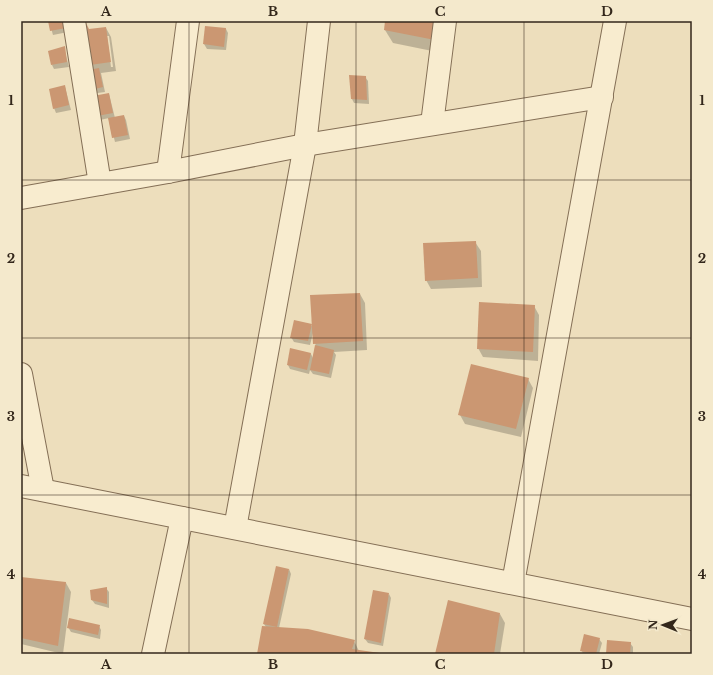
<svg xmlns="http://www.w3.org/2000/svg" width="713" height="675" font-family="'Libre Baskerville',serif">
<rect width="100%" height="100%" fill="#eddebc"/>
<g fill="#0003" fill-rule="evenodd">
<polygon points="49,21 66,21 68,32 53,35"/>
<polygon points="386,21 447,21 442,53 393,43 385,30"/>
<polygon points="206,27 226,29 228,33 226,50 207,49 204,44"/>
<path d="M106 28 111 37 116 71 101 73 105 92 90 94 94 70 91 65 89 30ZM107 36H109L113 67H111Z"/>
<polygon points="64,48 69,67 54,69 52,65"/>
<polygon points="365,77 368,81 369,104 354,103 352,99"/>
<polygon points="65,87 71,110 56,113 54,108"/>
<polygon points="109,94 115,118 124,116 126,120 130,139 115,142 109,118 100,120 98,116"/>
<polygon points="475,242 481,251 482,287 431,289 426,280"/>
<polygon points="360,294 365,303 367,350 334,352 336,355 331,378 313,374 310,370 309,374 290,369 288,365 291,349 311,354 313,358 316,347 313,333 310,345 294,342 291,337 311,325 313,328"/>
<polygon points="534,306 539,315 538,361 483,357 478,348"/>
<polygon points="528,379 533,388 521,437 465,424 460,415"/>
<polygon points="289,569 291,574 279,628 354,641 359,651 387,654 258,654 266,627 264,624"/>
<polygon points="21,579 66,583 71,592 63,654 21,644"/>
<polygon points="106,588 109,592 109,608 95,604 92,600"/>
<polygon points="389,594 391,598 383,646 368,643 365,639"/>
<polygon points="500,614 505,623 500,654 436,654"/>
<polygon points="99,626 101,630 100,639 71,632 68,627"/>
<polygon points="599,639 602,643 599,654 583,654 582,651"/>
<polygon points="630,643 633,647 633,654 607,654"/>
</g>
<g fill="#cb9772">
<polygon points="48,21 65,21 66,28 50,31"/>
<polygon points="85,21 89,29 106,27 111,62 90,65"/>
<polygon points="385,21 438,21 435,40 384,30"/>
<polygon points="205,26 226,28 224,47 203,44"/>
<polygon points="65,46 67,62 51,65 48,51"/>
<polygon points="99,68 103,87 87,91 83,71"/>
<polygon points="349,75 366,76 367,100 351,99"/>
<polygon points="65,85 69,105 53,109 49,89"/>
<polygon points="109,93 113,113 97,116 93,96"/>
<polygon points="124,115 128,135 112,138 108,118"/>
<polygon points="476,241 478,278 425,281 423,243"/>
<polygon points="360,293 363,341 313,344 310,295"/>
<polygon points="479,302 535,305 533,352 477,349"/>
<polygon points="294,320 312,324 308,341 290,338"/>
<polygon points="315,345 334,350 329,374 310,370"/>
<polygon points="290,348 311,353 307,370 287,365"/>
<polygon points="471,364 529,378 516,429 458,415"/>
<polygon points="276,566 289,569 277,627 263,624"/>
<polygon points="21,577 66,582 58,646 21,638"/>
<polygon points="107,587 107,604 91,600 90,590"/>
<polygon points="373,590 389,593 381,643 364,639"/>
<polygon points="448,600 500,613 494,654 435,654"/>
<polygon points="69,618 100,625 98,635 67,628"/>
<polygon points="262,626 308,629 355,640 352,649 387,654 257,654"/>
<polygon points="584,634 600,638 596,654 580,651"/>
<polygon points="607,640 631,642 630,654 606,654"/>
</g>
<g fill="none" stroke-linecap="round" stroke-linejoin="round">
<g stroke="#846f56" stroke-width="24">
<g id="minor">
<polyline points="74,21 100,184"/>
<polyline points="432,124 445,21"/>
<polyline points="168,172 188,21"/>
<polyline points="21,198 168,172 305,145 602,97"/>
<polyline points="21,374 43,490"/>
<polyline points="21,486 692,619"/>
<polyline points="235,528 305,145 319,21"/>
<polyline points="513,583 615,21"/>
<polyline points="153,654 182,518"/>
</g>
</g>
<use href="#minor" stroke="#f8eccf" stroke-width="22"/>
</g>
<path fill="none" stroke="#33271b" stroke-width="1" stroke-opacity="0.55" d="M189 21V654M356 21V654M524 21V654M21 180H692M21 338H692M21 495H692"/>
<rect width="713" height="675" fill="none" stroke="#f4e9cc" stroke-width="44"/>
<g transform="translate(663 625) rotate(271)" stroke="#f4e9cc" stroke-width="3" paint-order="stroke">
<path d="M0-3L7 15L0 10L-7 15Z" fill="#33271b"/>
<text y="-6" font-size="11" font-weight="bold" text-anchor="middle" fill="#33271b">N</text>
</g>
<rect x="22" y="22" width="669" height="631" fill="none" stroke="#33271b" stroke-width="1.5"/>
<g font-size="13" text-anchor="middle" font-weight="bold" fill="#33271b">
<text x="106" y="16">A</text>
<text x="273" y="16">B</text>
<text x="440" y="16">C</text>
<text x="607" y="16">D</text>
<text x="11" y="105">1</text>
<text x="702" y="105">1</text>
<text x="11" y="263">2</text>
<text x="702" y="263">2</text>
<text x="11" y="421">3</text>
<text x="702" y="421">3</text>
<text x="11" y="579">4</text>
<text x="702" y="579">4</text>
<text x="106" y="669">A</text>
<text x="273" y="669">B</text>
<text x="440" y="669">C</text>
<text x="607" y="669">D</text>
</g>
</svg>
